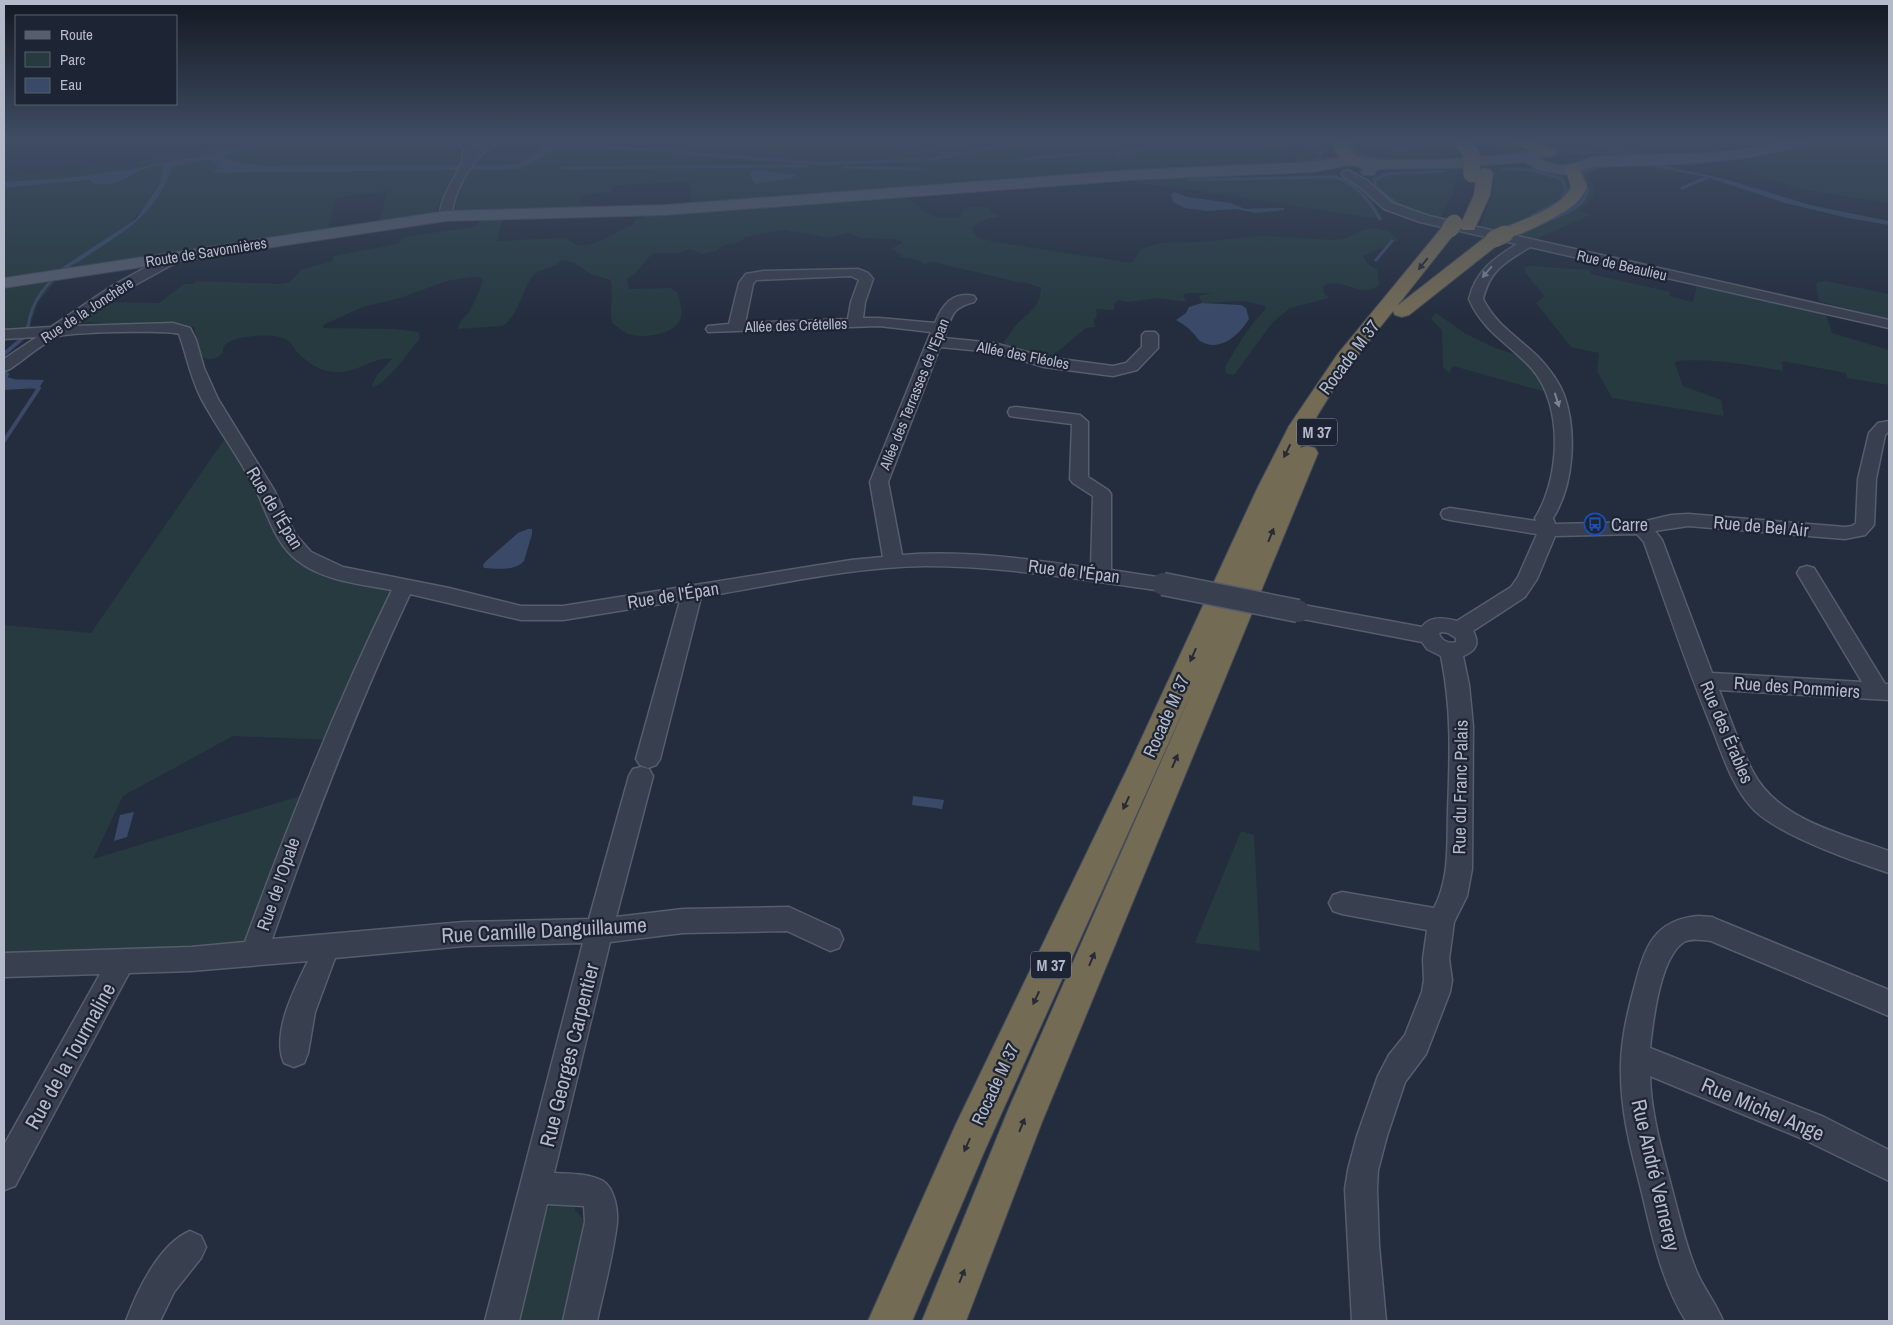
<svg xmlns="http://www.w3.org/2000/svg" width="1893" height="1325" font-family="'Archivo Narrow',sans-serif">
<rect width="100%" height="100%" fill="#242d3e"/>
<g fill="#263a3f">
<path d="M252 138H258L236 148 203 156 164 162 131 169 74 177 4 182V177C88 169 171 160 252 138Z"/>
<polygon points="270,138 449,138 460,141 466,145 461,166 265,166 231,161 222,155"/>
<polygon points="571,138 1298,138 1281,164 1171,166 1103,173 692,204 689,181 612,186 612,192 590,194 581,197 580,204 599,206 598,208 455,210 460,188 468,173 464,173 466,170 521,168 566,143"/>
<polygon points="1309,138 1323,138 1330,159 1325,162 1296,163 1295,159 1306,145"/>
<path d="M1345 138H1361L1372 146 1390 151 1417 149 1421 139 1419 138H1452L1457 148 1458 160C1435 161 1343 173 1345 138Z"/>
<polygon points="1488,138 1510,138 1534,150 1495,159"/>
<path d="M1520 138C1557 138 1589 142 1624 154 1588 156 1552 156 1520 138Z"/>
<polygon points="1574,138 1730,138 1736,141 1750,138 1789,138 1729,149 1645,153 1609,143"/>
<polygon points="1831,138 1889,138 1889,203 1798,189 1731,164"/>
<polygon points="481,155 506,156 507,155 531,155 514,165 468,166"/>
<path d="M208 159 213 160 218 168 213 172 220 173 459 169 445 192 435 212 379 221 388 191 336 198 328 229 66 268C108 246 156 214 172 168Z"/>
<path d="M1640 162 1649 166 1682 171C1657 178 1658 168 1637 166 1622 164 1602 167 1588 175 1596 193 1598 199 1579 210L1590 215 1539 238 1536 242 1515 237 1580 200 1585 190 1580 173 1591 165Z"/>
<polygon points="158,165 164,166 160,184 148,203 130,223 58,270 4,278 4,188 90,180 94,184 98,185 132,177 141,169"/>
<path d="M1494 167H1525L1568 173 1570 177H1566L1570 190 1557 206 1496 233 1479 229C1487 208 1496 191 1494 167Z"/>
<path d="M1458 169 1452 196 1438 221 1412 212 1411 209C1395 206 1380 196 1371 183L1372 178 1381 173Z"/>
<path d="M1332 174C1358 180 1371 199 1384 220L1193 190 1129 182 1170 179Z"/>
<path d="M900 197C912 199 915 204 924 211 934 219 948 219 960 217L962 211 968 207H989L990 211 1001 216C991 219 978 219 972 229L973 233 979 238 995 242 1132 263 1141 249 1161 243 1197 242 1263 236 1334 240 1346 238 1363 230 1376 228 1390 232 1399 240 1363 256 1366 262 1377 270 1379 285C1361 300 1343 276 1323 286L1324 293 1329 298 1290 308 1273 322 1234 375 1226 373 1225 367C1237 347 1249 325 1266 309L1265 306 1245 301 1202 303 1199 296 1212 293H1188L1183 295 1187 302 1157 298 1128 302 1118 300 1114 304V310L1096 309 1097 316 1094 320 1095 327 1086 328 1052 356 1047 358 1006 347 1004 341C1009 336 1012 329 1017 324 1029 312 1040 307 1041 288L1024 282H1017L934 262 924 264 915 259 901 257V254L891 249 903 242 895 239 861 238 848 233 829 238 784 230 746 237 738 242 723 245 716 251 701 254 690 249 678 253H654L646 260 635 274 627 278 629 289 671 288 678 293C679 300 683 310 681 317 677 335 643 339 628 334 623 332 617 326 612 323 609 310 614 289 610 280 604 278 597 276 591 274 584 270 576 262 568 261 562 259 558 264 554 266 547 270 536 269 531 278 522 291 517 319 502 326L458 329C459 321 464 318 469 312 475 302 479 291 483 281L481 277H472L447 281 400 298 363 307 325 324 323 327 325 328 395 329 418 332 420 336 419 340C409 351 387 384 373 387L372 385 377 375 392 359C376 355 355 375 333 372 319 370 306 362 297 352 294 348 291 342 287 340 276 332 237 336 227 343 223 346 223 349 223 353 217 359 209 362 201 356L194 327 80 322 105 302 159 303 184 284H193L196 281 281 284 290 282 301 270 333 261V256L392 245 398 243 404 237 472 227 476 226 480 220 500 218 502 220 497 241 564 238C570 239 572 244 578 245 595 248 617 231 633 225L636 219 643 218 644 213Z"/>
<path d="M1529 266 1589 270 1591 274 1670 292V296L1693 302 1697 285 1826 314 1832 333 1889 350V385L1847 378 1846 373 1782 361 1783 371C1747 365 1713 358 1677 361L1675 364 1683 386 1721 400 1724 416 1612 398 1597 371 1599 353 1571 347 1536 303 1544 296 1525 272 1524 268Z"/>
<polygon points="1826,281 1889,294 1889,320 1819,301 1816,285 1818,282"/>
<polygon points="55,282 38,302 29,329 4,330 4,289"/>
<polygon points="1436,313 1466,334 1495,348 1531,359 1556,395 1453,366 1449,373 1443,367 1442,330 1431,319"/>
<polygon points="230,431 265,491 313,562 404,586 334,740 233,736 123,796 93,859 313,792 254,954 121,962 4,965 4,625 91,633"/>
<polygon points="1241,831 1254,835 1260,951 1195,943"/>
<path d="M557 1203H576L575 1210C583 1217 585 1222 584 1233L565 1321H516L541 1223 549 1207Z"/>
</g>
<g fill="#394967">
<path d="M258 138H270L223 156 231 161 265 166 506 165 518 163 563 138H571L566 143 521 169 220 173 212 172 218 168 213 160H201L172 168C158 209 131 228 95 251 83 259 72 267 58 270L136 219 160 184 163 166C138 163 126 189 94 184L90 180 4 188V182L74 177 131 169 164 162 203 156 236 148Z"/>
<path d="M933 138H983L984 139C977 152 947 151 934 146Z"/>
<path d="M1361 138H1419L1422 143C1415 159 1370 150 1361 138Z"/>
<polygon points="1556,138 1574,138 1630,148 1674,168 1725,179 1810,205 1889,221 1889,225 1848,218 1785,203 1706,177 1649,166 1605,148"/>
<polygon points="755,170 797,175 790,179 756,184 754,183 749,173"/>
<polygon points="1174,192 1187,197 1231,203 1245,209 1284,208 1284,210 1255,213 1236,209 1207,211 1185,208 1173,202 1171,195"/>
<path d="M1202 303 1241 305 1246 308 1249 319C1239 335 1220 353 1200 341 1196 338 1196 335 1192 332 1188 327 1181 323 1176 320L1186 313 1189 307Z"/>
<polygon points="5,379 44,380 39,388 4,390"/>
<path d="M528 529H532V534L524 561C516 571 496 569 484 568L483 565 486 561 518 533Z"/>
<polygon points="913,796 944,800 942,809 912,805"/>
<polygon points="134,812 127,837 114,841 120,815"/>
</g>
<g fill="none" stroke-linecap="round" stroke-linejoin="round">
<g stroke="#394967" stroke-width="3">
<polyline points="280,138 393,138"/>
<polyline points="442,138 458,142"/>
<polyline points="739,138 777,142 815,138"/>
<polyline points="886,138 930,151"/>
<path d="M1352 138 1351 147C1360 158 1373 159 1387 159"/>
<polyline points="1434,138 1437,143"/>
<polyline points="558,143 824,164 919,160"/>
<polyline points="1543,147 1576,153 1624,152"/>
<path d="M940 153C968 156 992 149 1017 138"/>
<polyline points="1117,154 1142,151 1141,141"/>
<polyline points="1024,159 1076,154 1110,154"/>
<polyline points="925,160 953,156"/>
<polyline points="1309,162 1320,159 1322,152"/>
<polyline points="843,167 920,169"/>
<polyline points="562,168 807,166"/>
<polyline points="1503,169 1531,170 1562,179 1566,189 1561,201 1531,216"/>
<path d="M1188 180 1335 177C1355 183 1370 201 1380 219"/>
<polyline points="1682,188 1708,177"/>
<polyline points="1408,208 1397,204 1375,186 1375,180 1387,174 1444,171"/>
<path d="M1547 221C1563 214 1583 209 1588 190L1582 173 1600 165"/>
<polyline points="1376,260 1392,241"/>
<path d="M28 327C31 300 48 281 70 265"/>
</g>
<g stroke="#394967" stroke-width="4">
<polyline points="28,329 28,326"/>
<polyline points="4,354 24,337"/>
<polyline points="4,373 7,374 5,379 11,380"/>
<polyline points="4,441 39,388 33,386"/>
</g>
<g stroke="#565d6c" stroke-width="3">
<g id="minor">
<path d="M450 138H466L476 148 489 138H503C497 145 487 149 481 155 467 169 452 196 452 216L446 220 440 216C440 197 454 181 461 164 463 160 463 153 464 148Z"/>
<path d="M1348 170 1368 181 1392 203 1429 216 1889 320V328L1530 247C1506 262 1490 269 1483 299 1496 326 1521 339 1541 360 1550 370 1559 382 1564 395 1577 431 1574 485 1553 518L1555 524 1642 522 1671 515 1688 514 1845 527 1852 526 1856 523 1858 479 1869 433 1878 423 1889 421V431L1885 435 1876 479 1874 525 1865 535 1845 539 1688 526 1655 531 1662 540 1712 673 1862 682 1797 573 1800 568 1807 566 1814 568 1885 684H1889V700L1719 690C1730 717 1739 746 1753 772 1778 820 1842 834 1889 851V873C1853 861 1783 837 1755 811 1733 789 1723 756 1712 728 1687 667 1666 604 1644 542L1637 534 1555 536 1537 579 1525 597 1473 631C1480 644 1476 651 1463 656L1469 685 1473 726 1472 869 1467 896 1454 922 1449 959 1452 980 1450 992 1426 1054 1405 1082 1387 1136 1378 1170 1377 1189 1379 1246 1386 1321H1352L1345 1189 1348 1170 1357 1136 1378 1076 1389 1055 1405 1035 1422 992 1424 980 1423 959 1427 930 1342 914 1333 911 1329 903 1333 895 1342 892 1434 908C1450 878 1447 844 1448 811 1450 756 1452 710 1441 656L1427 649 1422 642 1298 618 1291 616 1288 611 1291 606 1298 604 1422 627C1430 615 1446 618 1457 621L1511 587 1518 577 1537 534 1450 520 1443 518 1441 514 1443 510 1450 508 1536 521 1535 518C1560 479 1564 406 1532 369 1510 344 1483 332 1469 299 1476 271 1493 259 1517 244L1420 222 1384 209 1360 187 1344 177 1342 174 1344 171ZM1442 632 1448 633 1456 638V642C1449 644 1441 641 1439 633Z"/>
<path d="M172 253 179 257 175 263 122 292 73 326 173 323 190 328 196 340 204 368 218 399 274 490 295 534 311 552 343 567 449 588 521 606H563L851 560 883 557 870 482 931 332 879 326 708 332 706 329 708 326 729 324 739 283 746 274 763 271 858 269 868 273 873 279 865 302 863 318H879L935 323C942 306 952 291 974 296L976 299 974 302C950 308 952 317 944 338L994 343 1045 357 1113 366 1126 363 1142 347V335L1145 332H1155L1158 335V348L1137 370 1113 376 1044 367 993 352 940 347 888 482 902 555C965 550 1029 559 1091 568L1093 496 1073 483 1070 479 1072 424 1016 417 1010 416 1008 412 1010 408 1016 407 1080 415 1088 422V477L1108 490 1111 494V570L1170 579 1173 584 1170 589 1163 591C1084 580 1005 566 926 566 850 567 775 585 701 597L660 759 656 765 648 768 640 765 636 759 680 601 563 620H521L410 594C357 706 313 822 272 939L464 922 589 919 629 776 633 769 641 767 649 769 653 776 616 917 683 909 789 907 839 930 843 939 839 948 830 951 787 931 683 933 610 942 554 1173C570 1174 588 1173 603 1181 615 1189 618 1211 617 1223 613 1256 604 1289 597 1321H563L585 1222 584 1206 547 1204 519 1321H485L583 943 464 946 335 958 315 1012 308 1053 304 1063 294 1067 284 1063C271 1033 295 988 308 961L191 971 129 973 15 1186 4 1190V1145L100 974 4 977V953L191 947 245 942C289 822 336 705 392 590 361 584 324 581 298 561 275 544 268 514 256 490 240 458 218 430 201 398 190 376 187 356 179 334 167 330 66 332 57 337 40 345 25 359 10 369L4 371V359L37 337 4 339V330L51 327 112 286ZM851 276 859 280 851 302 848 319 745 323 753 284 756 280Z"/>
<path d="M1698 916 1712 917 1721 921 1889 990V1016L1711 941C1702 940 1691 938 1684 942 1660 957 1653 1021 1650 1048L1824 1117 1889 1150V1181L1803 1139 1650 1076C1651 1116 1663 1154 1673 1193 1680 1219 1686 1246 1696 1270 1703 1288 1716 1303 1723 1321H1686C1662 1283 1652 1236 1642 1193 1632 1153 1621 1115 1621 1074 1620 1044 1627 1014 1635 985 1645 947 1654 920 1698 916Z"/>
<path d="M190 1231 201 1236 206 1247 201 1258 174 1292 160 1321H126C137 1291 159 1244 190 1231Z"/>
</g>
</g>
<g stroke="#414857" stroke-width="2">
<path id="major" d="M1791 138H1812L1810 141 1784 150 1746 158 1685 164 1593 167 1565 175 1538 170 1524 162 1455 168 1378 169 1374 175H1364L1361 172 1363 170 1359 167 1349 165 1314 172 1132 180 665 215 446 221 4 288V278L446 211 665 205 1132 170 1314 162 1349 155 1382 160H1436L1509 155 1547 148 1552 150 1555 153 1552 156 1538 158C1546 162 1555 166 1564 165 1574 165 1583 158 1594 157 1659 151 1728 160 1791 138Z"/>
</g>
<g stroke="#434a59" stroke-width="2">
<g id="highway">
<path d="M1332 138H1346L1349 149 1362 161 1359 164C1345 168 1332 151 1332 138Z"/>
<path d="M1450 138H1465L1479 154 1476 157C1464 160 1456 147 1450 138Z"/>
<polygon points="1507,138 1526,138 1554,150 1557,153 1554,156 1544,156 1509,141"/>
<path d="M1573 163 1578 165 1587 187C1584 194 1581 198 1576 203 1566 213 1515 240 1502 238L1500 243 1409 315 1402 317 1395 315 1393 311C1358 354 1324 398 1300 448L1307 446 1315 448 1318 453 1042 1122 966 1321H922L1009 1108 1193 689 984 1152 912 1321H868L956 1124 1131 761 1257 489 1289 426 1337 355 1444 225H1456L1458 229 1397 306 1488 235H1497L1499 230C1519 221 1562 208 1571 187L1565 168 1568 165Z"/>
<polygon points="1485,168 1491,170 1493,173 1490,195 1474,230 1462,230 1460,226 1474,195 1477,173 1479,170"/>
</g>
</g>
<use href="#minor" fill="#383f4e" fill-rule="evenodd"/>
<use href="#major" fill="#565e6e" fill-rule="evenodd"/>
<use href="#highway" fill="#746b55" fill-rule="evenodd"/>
<g stroke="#565d6c" stroke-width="25" stroke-linecap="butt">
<polyline id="minor-bridge" points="1163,584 1298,611"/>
</g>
<g stroke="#434a59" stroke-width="18" stroke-linecap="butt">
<g id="highway-bridge">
<polyline points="1471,154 1472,174"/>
<polyline points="1450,229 1454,223"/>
<polyline points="1494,239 1505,234"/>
</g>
</g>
<use href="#minor-bridge" stroke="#383f4e" stroke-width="22"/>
<use href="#highway-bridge" stroke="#746b55" stroke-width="17"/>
</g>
<defs><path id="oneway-solid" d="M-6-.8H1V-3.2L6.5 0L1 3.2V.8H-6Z" transform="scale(1.25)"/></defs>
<g fill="#262b36">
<use href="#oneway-solid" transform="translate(1423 264) rotate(129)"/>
<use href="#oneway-solid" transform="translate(1287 451) rotate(116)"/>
<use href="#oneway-solid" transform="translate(1271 535) rotate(-68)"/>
<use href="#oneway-solid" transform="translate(1193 655) rotate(114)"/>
<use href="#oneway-solid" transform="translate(1175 761) rotate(-67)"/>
<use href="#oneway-solid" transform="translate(1126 803) rotate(115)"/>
<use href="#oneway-solid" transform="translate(1092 959) rotate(-67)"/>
<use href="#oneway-solid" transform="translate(1036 998) rotate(115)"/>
<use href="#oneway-solid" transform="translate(1022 1125) rotate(-68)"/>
<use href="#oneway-solid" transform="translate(967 1145) rotate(114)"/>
<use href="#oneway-solid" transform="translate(962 1276) rotate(-68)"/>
</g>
<g fill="#7c8392">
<use href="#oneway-solid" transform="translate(1487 272) rotate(131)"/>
<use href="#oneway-solid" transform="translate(1557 400) rotate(73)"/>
</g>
<linearGradient id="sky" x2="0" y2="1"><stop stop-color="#141922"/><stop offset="0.43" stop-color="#3f4c63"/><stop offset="1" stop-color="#3f4c63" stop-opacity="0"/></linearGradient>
<rect width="1893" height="323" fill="url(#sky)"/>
<defs>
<g id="bus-ring" transform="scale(1.125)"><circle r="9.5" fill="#1d2433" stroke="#1a4fb4" stroke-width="1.5"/><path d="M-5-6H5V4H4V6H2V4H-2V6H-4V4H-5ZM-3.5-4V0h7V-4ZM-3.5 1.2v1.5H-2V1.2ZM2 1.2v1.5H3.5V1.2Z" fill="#1a4fb4"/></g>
</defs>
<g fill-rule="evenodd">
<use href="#bus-ring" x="1595" y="524"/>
</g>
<g text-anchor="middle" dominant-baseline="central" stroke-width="4.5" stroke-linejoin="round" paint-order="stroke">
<g font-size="15" fill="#b4bac9" stroke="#1d2433">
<text transform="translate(206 252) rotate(-9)">Route de Savonnières</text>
<text transform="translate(1622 265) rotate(13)">Rue de Beaulieu</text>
<text transform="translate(87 310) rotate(-33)">Rue de la Jonchère</text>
<text transform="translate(796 325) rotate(-2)">Allée des Crételles</text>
<text transform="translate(1023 355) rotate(11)">Allée des Fléoles</text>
<text transform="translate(914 394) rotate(-68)">Allée des Terrasses de l'Epan</text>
</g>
<g fill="#1d2433" stroke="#878d9c" stroke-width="1">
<rect x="1297" y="418.5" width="40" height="27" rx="4"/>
<rect x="1031" y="951.5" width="40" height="27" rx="4"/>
</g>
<g font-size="16" font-weight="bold" fill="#b4bac9">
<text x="1317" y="432">M 37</text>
<text x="1051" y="965">M 37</text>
</g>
<g font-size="18" fill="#b4bac9" stroke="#1d2433">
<text transform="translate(1349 357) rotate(-53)">Rocade M 37</text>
<text transform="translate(275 508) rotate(59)">Rue de l'Épan</text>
<text transform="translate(1761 526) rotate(5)">Rue de Bel Air</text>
<text transform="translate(1074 571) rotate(7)">Rue de l'Épan</text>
<text transform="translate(673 595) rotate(-9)">Rue de l'Épan</text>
<text transform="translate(1797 687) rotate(4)">Rue des Pommiers</text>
<text transform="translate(1166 716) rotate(-66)">Rocade M 37</text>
<text transform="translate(1727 732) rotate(67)">Rue des Érables</text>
<text transform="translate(1460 787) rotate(-89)">Rue du Franc Palais</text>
<text transform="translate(278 884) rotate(-71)">Rue de l'Opale</text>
<text transform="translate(995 1084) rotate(-65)">Rocade M 37</text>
</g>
<g font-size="18" fill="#b4bac9" stroke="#1d2433" text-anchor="start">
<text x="1611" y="524">Carre</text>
</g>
<g font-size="21" fill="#b4bac9" stroke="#1d2433">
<text transform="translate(544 930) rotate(-3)">Rue Camille Danguillaume</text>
<text transform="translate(569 1055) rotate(-76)">Rue Georges Carpentier</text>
<text transform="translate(70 1056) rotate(-61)">Rue de la Tourmaline</text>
<text transform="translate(1763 1109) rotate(23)">Rue Michel Ange</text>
<text transform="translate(1656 1175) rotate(77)">Rue André Vernerey</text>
</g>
</g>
<rect width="1893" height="1325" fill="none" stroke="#b4bac9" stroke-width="10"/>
<rect x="15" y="15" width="162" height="90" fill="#1d2433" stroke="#59606f"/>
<rect x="25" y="31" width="25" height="8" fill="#565e6e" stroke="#59606f"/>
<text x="60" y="40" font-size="15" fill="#b4bac9">Route</text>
<rect x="25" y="52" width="25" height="15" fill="#263a3f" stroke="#59606f"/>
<text x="60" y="65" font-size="15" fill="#b4bac9">Parc</text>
<rect x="25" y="78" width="25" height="15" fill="#394967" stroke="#59606f"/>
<text x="60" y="90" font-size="15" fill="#b4bac9">Eau</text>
</svg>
